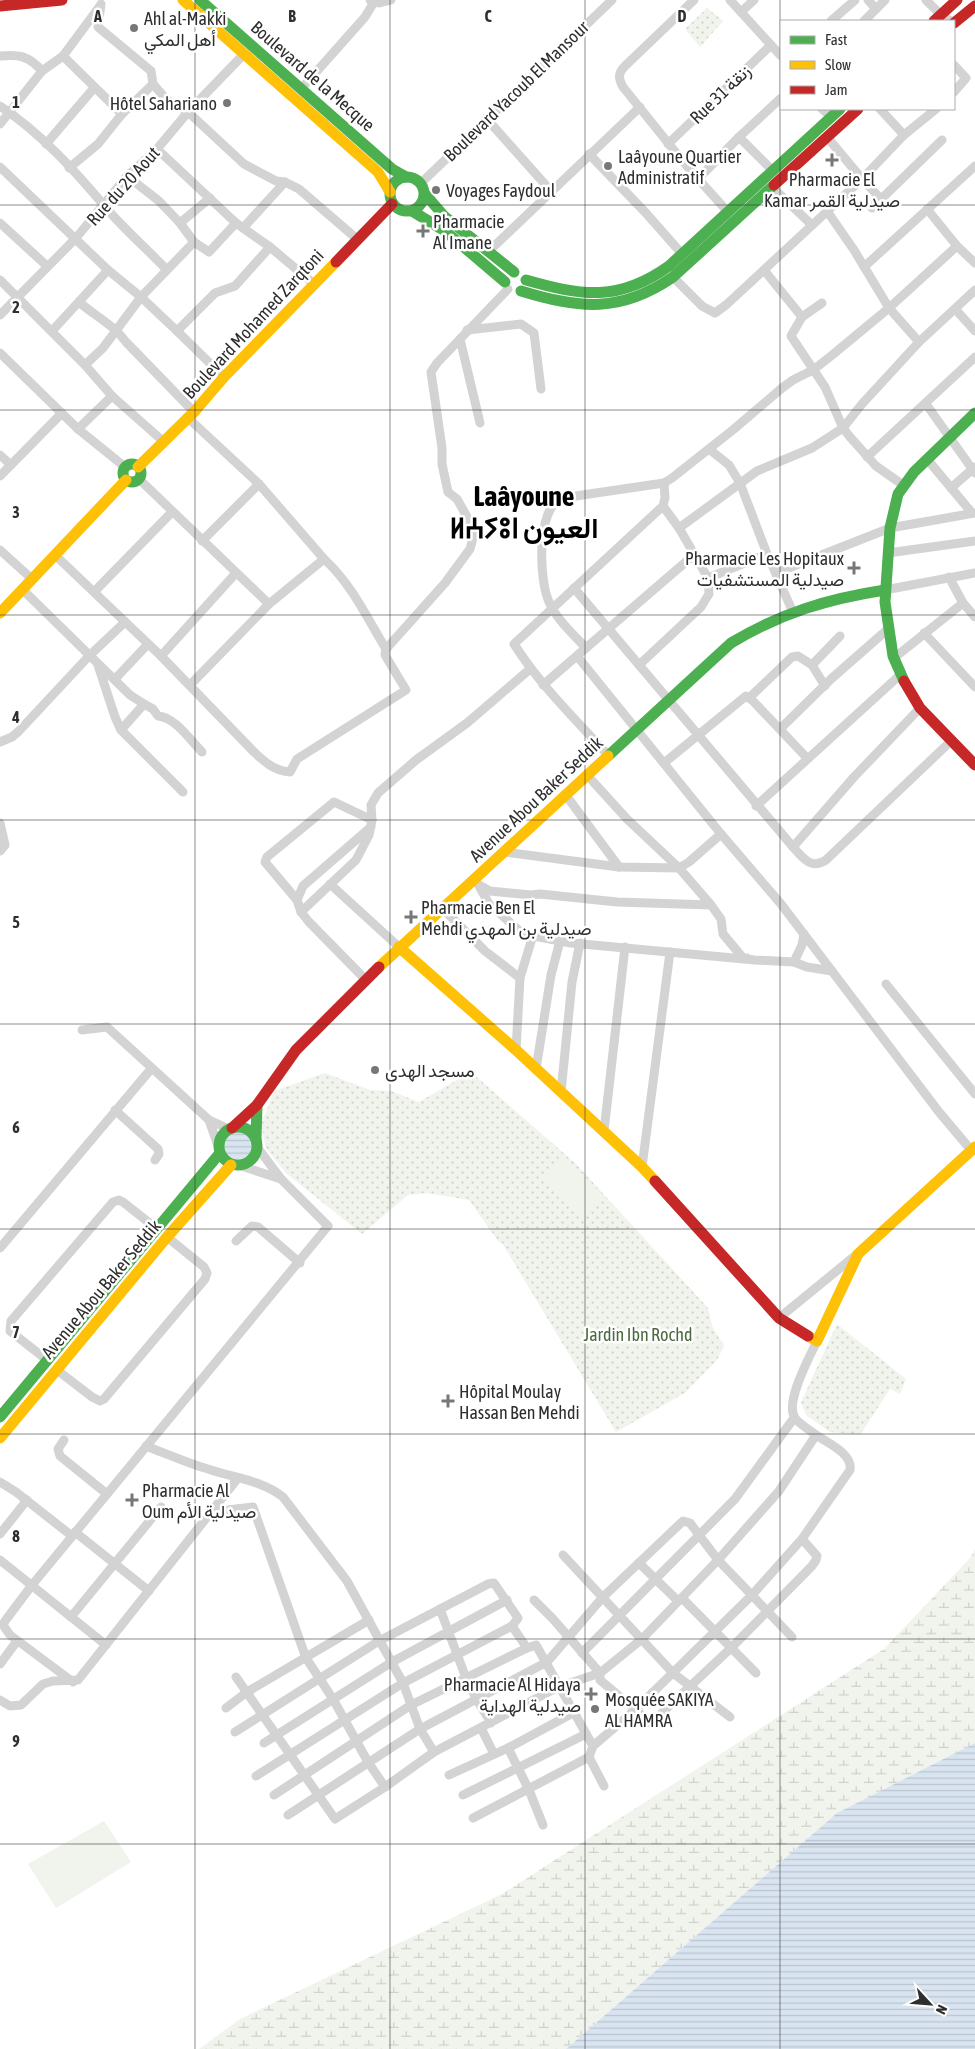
<svg xmlns="http://www.w3.org/2000/svg" width="975" height="2049" font-family="'Asap Condensed',Vazirmatn,'Noto Sans Tifinagh',sans-serif">
<defs>
<pattern id="wetland-marsh" width="20" height="14" patternUnits="userSpaceOnUse" patternTransform="scale(1.25)"><rect width="20" height="14" fill="#f0f4ec"/><path d="M1 5h8M5 5V1M11 12h8M15 12V8" fill="none" stroke="#ced2cb"/></pattern>
<pattern id="park-dots" width="8" height="8" patternUnits="userSpaceOnUse" patternTransform="scale(1.25)"><rect width="8" height="8" fill="#f0f4ec"/><path d="M2 2h.1M6 6h.1" fill="none" stroke="#ced2cb" stroke-width="1.8" stroke-linecap="round"/></pattern>
<pattern id="water-rules" width="6" height="5" patternUnits="userSpaceOnUse" patternTransform="scale(1.25)"><rect width="6" height="5" fill="#d9e4f1"/><path d="M0 2.5h6" fill="none" stroke="#bbc4cf"/></pattern>
</defs>
<rect width="100%" height="100%" fill="#fff"/>
<polygon fill="url(#wetland-marsh)" points="975,1549 975,1743 837,1813 566,2049 199,2049 240,2019 502,1894 884,1649 971,1557"/>
<g fill="url(#park-dots)">
<polygon points="707,8 723,21 700,47 685,29"/>
<polygon points="471,1072 576,1164 708,1308 712,1326 724,1346 717,1360 685,1393 616,1432 502,1243 498,1241 469,1200 427,1193 408,1195 362,1234 286,1173 266,1148 261,1125 274,1091 325,1073 370,1090 391,1091 419,1102"/>
<polygon points="837,1324 906,1379 900,1394 890,1389 860,1435 830,1432 806,1415 801,1402"/>
</g>
<g fill="#f0f4ec">
<polygon points="562,1155 603,1198 583,1219 543,1178"/>
<polygon points="104,1821 131,1862 56,1908 28,1864"/>
</g>
<g fill="url(#water-rules)">
<circle cx="238" cy="1145" r="14"/>
<polygon points="975,1743 975,2049 566,2049 837,1813"/>
</g>
<g fill="none" stroke-linecap="round" stroke-linejoin="round">
<g stroke="#d3d3d3" stroke-width="9">
<polyline points="370,0 379,3 391,0"/>
<path d="M694 0 625 66C618 73 618 78 623 87L690 170 728 212"/>
<polyline points="730,0 781,56"/>
<polyline points="868,0 876,9"/>
<polyline points="926,0 941,15 951,21"/>
<polyline points="101,4 98,27 151,71 153,84 166,99 188,112 244,164 276,181 285,182 299,189 357,239"/>
<polyline points="741,12 754,0"/>
<polyline points="831,21 855,0"/>
<polyline points="864,21 885,0"/>
<path d="M0 56C19 54 29 56 42 71"/>
<polyline points="63,56 122,114"/>
<polyline points="954,65 966,78 954,92"/>
<polyline points="301,89 365,17 374,2"/>
<path d="M0 106C41 133 76 172 107 209 125 230 147 249 166 269"/>
<polyline points="822,109 831,117"/>
<polyline points="880,109 904,135"/>
<polyline points="486,118 551,191"/>
<polyline points="0,124 42,71 63,56 100,6"/>
<polyline points="739,137 773,171"/>
<polyline points="827,137 862,179 881,199"/>
<polyline points="46,144 94,88"/>
<polyline points="668,144 771,45"/>
<polyline points="157,149 236,223 270,247 314,284"/>
<polyline points="589,154 645,212 682,254"/>
<polyline points="0,167 108,270 141,297 177,331 224,377"/>
<polyline points="69,168 98,144 122,114 153,84"/>
<polyline points="127,176 159,201 180,223"/>
<polyline points="698,179 739,137 781,98"/>
<polyline points="421,183 612,0"/>
<polyline points="772,187 812,225"/>
<polyline points="210,198 180,223 194,242 209,252 236,223"/>
<polyline points="872,208 942,140"/>
<polyline points="927,209 957,246 975,263"/>
<polyline points="827,211 854,250 889,308 919,342"/>
<polyline points="0,223 47,266"/>
<polyline points="243,228 285,182"/>
<polyline points="488,252 640,107"/>
<polyline points="864,267 975,166"/>
<polyline points="764,270 802,317"/>
<polyline points="673,277 702,306 715,313 726,305 862,179 904,135 936,109"/>
<polyline points="0,280 85,365 112,396 164,442"/>
<path d="M79 302C95 316 114 325 126 342L194 412"/>
<polyline points="822,303 802,317 791,336 825,387 843,428 850,437 876,466 903,485"/>
<polyline points="956,310 975,331"/>
<polyline points="0,315 76,238 127,176 157,149 188,112 244,54"/>
<polyline points="467,330 521,324 534,333 541,389"/>
<polyline points="52,331 108,270"/>
<polyline points="177,331 215,293 235,286 270,247"/>
<polyline points="460,339 480,423"/>
<polyline points="0,353 78,429 125,467"/>
<polyline points="85,365 103,348 141,297 194,242"/>
<polyline points="926,404 975,473"/>
<path d="M187 417 259 484 324 559C351 583 367 618 386 649L445 583 470 549 475 531 457 499 448 492 442 464V448L431 372 437 363 508 289"/>
<polyline points="78,429 112,396"/>
<polyline points="709,449 729,465 740,483 767,554 792,610"/>
<polyline points="0,455 11,465"/>
<polyline points="867,457 975,357"/>
<polyline points="927,459 972,513"/>
<polyline points="0,476 62,413"/>
<polyline points="139,479 269,604"/>
<polyline points="951,488 975,467"/>
<polyline points="663,506 679,528"/>
<polyline points="202,541 259,484"/>
<polyline points="0,550 32,579"/>
<polyline points="888,553 975,541"/>
<path d="M55 555 161 656 255 753C266 763 275 771 290 772L297 759 406 690 385 655 386 649"/>
<polyline points="776,573 890,528 975,513"/>
<polyline points="949,577 963,603 975,617"/>
<polyline points="708,578 767,554"/>
<polyline points="574,588 793,847 854,777 920,708"/>
<polyline points="22,589 130,695 144,704 121,730"/>
<polyline points="885,590 975,573"/>
<polyline points="94,592 172,512"/>
<polyline points="924,633 975,687"/>
<path d="M586 648C573 634 557 620 549 602 539 581 536 508 562 498L664 483 672 478 734 429 782 388 793 380 813 370 831 356 889 308 957 246"/>
<polyline points="161,656 236,573"/>
<polyline points="577,656 721,834 781,904 939,1112 971,1150"/>
<polyline points="894,658 963,603"/>
<polyline points="98,665 115,717 121,730 183,792"/>
<polyline points="639,665 701,607 709,594 708,578 679,528 757,471 812,448 843,428 862,404 919,342 975,290"/>
<polyline points="812,665 825,686"/>
<polyline points="115,679 148,644"/>
<polyline points="190,685 269,604 324,559"/>
<polyline points="543,685 695,554"/>
<polyline points="749,698 792,657 798,656 812,665 840,636"/>
<path d="M144 704 153 709 158 716C175 717 190 740 202 752"/>
<polyline points="780,729 831,679 888,629"/>
<polyline points="0,742 12,737 19,731 89,656 125,622"/>
<path d="M608 755C575 719 540 685 514 644L663 506 665 498 664 483"/>
<polyline points="664,763 746,696 752,700 807,758"/>
<polyline points="587,775 627,819 679,868 711,905 721,919 723,934 743,958 747,958"/>
<polyline points="565,794 619,867"/>
<polyline points="756,806 900,675"/>
<polyline points="0,823 5,845 0,851"/>
<path d="M793 847C803 858 811 870 826 860L952 740"/>
<polyline points="504,852 619,867 679,868 689,862 721,834"/>
<polyline points="473,881 478,884 489,904 523,934 571,943 755,960 794,962 807,967 832,971"/>
<polyline points="330,884 399,947"/>
<polyline points="479,885 490,891 531,895 540,894 617,902 711,905"/>
<polyline points="297,900 265,862 267,857 334,802 372,820"/>
<polyline points="443,909 485,951 520,978"/>
<polyline points="301,912 356,860 369,835 372,820 371,805 378,793 416,760 467,723 530,669"/>
<polyline points="794,962 802,945 804,934"/>
<polyline points="366,980 309,922 301,912 297,900 303,886 371,827"/>
<polyline points="886,984 975,1094"/>
<polyline points="82,1030 107,1027 209,1120"/>
<polyline points="516,1050 520,978 533,935"/>
<polyline points="536,1069 551,975 560,941"/>
<polyline points="561,1092 572,982 580,943"/>
<polyline points="115,1110 158,1149 159,1154 155,1160"/>
<polyline points="604,1131 625,947"/>
<polyline points="219,1149 209,1120 229,1129"/>
<polyline points="241,1166 281,1179 257,1147"/>
<polyline points="642,1167 670,952"/>
<polyline points="236,1241 252,1226 258,1227 300,1263"/>
<polyline points="0,1248 151,1069"/>
<polyline points="779,1318 856,1255"/>
<polyline points="47,1360 10,1331 11,1321 113,1202 119,1200 123,1202 157,1229"/>
<polyline points="57,1370 92,1397 100,1401 104,1399 205,1279 207,1273 204,1267 167,1237"/>
<polyline points="64,1440 58,1449 60,1456 107,1494"/>
<path d="M146 1446C167 1454 187 1463 208 1469 234 1478 261 1480 283 1497L347 1581 403 1683 420 1729 434 1752"/>
<polyline points="0,1482 16,1492 72,1536"/>
<polyline points="211,1512 253,1507 306,1658 333,1699 368,1762 385,1787"/>
<polyline points="75,1532 149,1591"/>
<polyline points="0,1534 27,1500"/>
<polyline points="563,1555 673,1673 730,1717"/>
<polyline points="0,1560 106,1645"/>
<polyline points="639,1563 678,1601"/>
<polyline points="682,1598 756,1673"/>
<polyline points="534,1600 553,1619 600,1673 600,1680 651,1723 731,1648 812,1566 816,1560 817,1556 802,1539"/>
<polyline points="440,1609 466,1678 477,1700 491,1723"/>
<polyline points="71,1617 161,1507"/>
<polyline points="582,1653 735,1499 794,1418"/>
<polyline points="0,1664 17,1641"/>
<path d="M236 1677 335 1819 385 1787 434 1752 558 1687 600 1673 642 1639 718 1560 779 1491 816 1435C810 1430 799 1424 795 1418 784 1403 810 1356 817 1341"/>
<polyline points="73,1682 10,1635 3,1625 5,1621 32,1585 328,1226 281,1179"/>
<polyline points="0,1700 10,1706 21,1705 43,1684 53,1681 78,1680 238,1478"/>
<polyline points="226,1708 247,1692 369,1620"/>
<polyline points="481,1728 494,1754"/>
<polyline points="235,1732 379,1641 488,1584 494,1583 518,1618 512,1626 527,1648 536,1645 593,1746 589,1757 604,1786"/>
<polyline points="264,1743 392,1662 507,1600"/>
<path d="M593 1746 635 1710 752 1595 802 1539 850 1470C853 1454 828 1443 816 1435"/>
<polyline points="508,1748 529,1790 543,1825"/>
<polyline points="449,1775 508,1748 573,1713"/>
<polyline points="256,1776 403,1683 512,1626"/>
<polyline points="274,1795 411,1705 527,1648"/>
<polyline points="463,1795 586,1734"/>
<polyline points="288,1815 420,1729 547,1662 603,1597 683,1521 690,1523 718,1560 792,1637"/>
<polyline points="473,1818 589,1757"/>
</g>
<g stroke="#4caf50" stroke-width="11">
<polyline points="200,0 392,169 406,177"/>
<circle cx="407" cy="194" r="17"/>
<polyline points="425,194 444,216 514,272"/>
<polyline points="412,211 445,231 505,282"/>
<path d="M526 280C582 296 619 302 669 266L840 109"/>
<path d="M521 291C579 309 621 313 673 277L774 185"/>
<circle cx="132" cy="473" r="9"/>
<polyline points="904,681 893,656 885,602 890,528 898,494 914,472 975,413"/>
<path d="M608 756 731 643C781 613 827 599 885 590"/>
<circle cx="238" cy="1146" r="19"/>
<polyline points="256,1139 257,1105"/>
<polyline points="0,1417 220,1153"/>
</g>
<g stroke="#ffc107" stroke-width="11">
<polyline points="183,0 378,172 390,192"/>
<polyline points="138,467 194,412 224,377 336,262"/>
<polyline points="0,613 126,480"/>
<polyline points="399,947 516,1050 642,1167 655,1181"/>
<polyline points="379,967 608,756"/>
<polyline points="808,1336 817,1341 858,1254 975,1147"/>
<polyline points="0,1438 167,1237 231,1165"/>
</g>
<g stroke="#c62828" stroke-width="11">
<polyline points="0,6 62,0"/>
<polyline points="934,21 957,0"/>
<polyline points="954,23 975,6"/>
<polyline points="774,185 858,109"/>
<polyline points="336,262 392,204"/>
<polyline points="904,681 920,708 975,765"/>
<polyline points="232,1128 257,1105 296,1050 379,967"/>
<polyline points="655,1181 779,1318 808,1336"/>
</g>
</g>
<path fill="none" stroke="#2e2e2e" stroke-width="1" stroke-opacity="0.55" d="M195 0V2049M390 0V2049M585 0V2049M780 0V2049M0 205H975M0 410H975M0 615H975M0 820H975M0 1024H975M0 1229H975M0 1434H975M0 1639H975M0 1844H975"/>
<g fill="#777" stroke="#fff" stroke-width="2">
<circle cx="134" cy="28" r="5"/>
<circle cx="227" cy="103" r="5"/>
<path d="M829.5 152.5h5v5h5v5h-5v5h-5v-5h-5v-5h5z"/>
<circle cx="608" cy="166" r="5"/>
<circle cx="436" cy="190" r="5"/>
<path d="M420.5 223.5h5v5h5v5h-5v5h-5v-5h-5v-5h5z"/>
<path d="M851.5 560.5h5v5h5v5h-5v5h-5v-5h-5v-5h5z"/>
<path d="M408.5 909.5h5v5h5v5h-5v5h-5v-5h-5v-5h5z"/>
<circle cx="375" cy="1070" r="5"/>
<path d="M445.5 1393.5h5v5h5v5h-5v5h-5v-5h-5v-5h5z"/>
<path d="M129.5 1492.5h5v5h5v5h-5v5h-5v-5h-5v-5h5z"/>
<path d="M588.5 1686.5h5v5h5v5h-5v5h-5v-5h-5v-5h5z"/>
<circle cx="595" cy="1709" r="5"/>
</g>
<g text-anchor="middle" dominant-baseline="central" stroke-width="5" stroke-linejoin="round" paint-order="stroke">
<g font-size="18" fill="#2e2e2e" stroke="#fff" text-anchor="start">
<text x="144" y="18">Ahl al-Makki<tspan x="144" dy="21">أهل المكي</tspan></text>
<text x="217" y="103" text-anchor="end">Hôtel Sahariano</text>
<text x="618" y="156">Laâyoune Quartier<tspan x="618" dy="21">Administratif</tspan></text>
<text x="832" y="179" text-anchor="middle">Pharmacie El<tspan x="832" dy="21">Kamar صيدلية القمر</tspan></text>
<text x="446" y="190">Voyages Faydoul</text>
<text x="433" y="221">Pharmacie<tspan x="433" dy="21">Al Imane</tspan></text>
<text x="844" y="558" text-anchor="end">Pharmacie Les Hopitaux<tspan x="844" dy="21">صيدلية المستشفيات</tspan></text>
<text x="421" y="907">Pharmacie Ben El<tspan x="421" dy="21">Mehdi صيدلية بن المهدي</tspan></text>
<text x="385" y="1070">مسجد الهدى</text>
<text x="459" y="1391">Hôpital Moulay<tspan x="459" dy="21">Hassan Ben Mehdi</tspan></text>
<text x="142" y="1490">Pharmacie Al<tspan x="142" dy="21">Oum صيدلية الأم</tspan></text>
<text x="581" y="1684" text-anchor="end">Pharmacie Al Hidaya<tspan x="581" dy="21">صيدلية الهداية</tspan></text>
<text x="605" y="1699">Mosquée SAKIYA<tspan x="605" dy="21">AL HAMRA</tspan></text>
</g>
<g font-size="18" fill="#2e2e2e" stroke="#fff">
<text transform="translate(313 76) rotate(41)">Boulevard de la Mecque</text>
<text transform="translate(516 91) rotate(-44)">Boulevard Yacoub El Mansour</text>
<text transform="translate(720 94) rotate(-44)">Rue 31 زنقة</text>
<text transform="translate(123 186) rotate(-48)">Rue du 20 Aout</text>
<text transform="translate(253 324) rotate(-47)">Boulevard Mohamed Zarqtoni</text>
<text transform="translate(536 799) rotate(-43)">Avenue Abou Baker Seddik</text>
<text transform="translate(101 1289) rotate(-50)">Avenue Abou Baker Seddik</text>
</g>
<g font-size="18" fill="#4c693d" stroke="#fff">
<text x="638" y="1334">Jardin Ibn Rochd</text>
</g>
<g font-size="28" font-weight="bold" fill="#000" stroke="#fff">
<text x="524" y="496">Laâyoune<tspan x="524" dy="32">ⵍⵄⵢⵓⵏ العيون</tspan></text>
</g>
</g>
<g font-size="16" text-anchor="middle" font-weight="bold" fill="#2e2e2e" stroke="#fff" stroke-width="5" stroke-linejoin="round" paint-order="stroke">
<text x="98" y="22">A</text>
<text x="292" y="22">B</text>
<text x="488" y="22">C</text>
<text x="682" y="22">D</text>
<text x="16" y="108">1</text>
<text x="16" y="313">2</text>
<text x="16" y="518">3</text>
<text x="16" y="723">4</text>
<text x="16" y="928">5</text>
<text x="16" y="1133">6</text>
<text x="16" y="1338">7</text>
<text x="16" y="1542">8</text>
<text x="16" y="1747">9</text>
</g>
<rect x="780" y="20" width="175" height="90" fill="#ffffff" stroke="#ababab"/>
<rect x="790" y="36" width="25" height="8" fill="#4caf50" stroke="#ababab"/>
<text x="825" y="45" font-size="15" fill="#2e2e2e">Fast</text>
<rect x="790" y="61" width="25" height="8" fill="#ffc107" stroke="#ababab"/>
<text x="825" y="70" font-size="15" fill="#2e2e2e">Slow</text>
<rect x="790" y="86" width="25" height="8" fill="#c62828" stroke="#ababab"/>
<text x="825" y="95" font-size="15" fill="#2e2e2e">Jam</text>
<g transform="translate(930 2004) rotate(116)" stroke="#ffffff" stroke-width="4" paint-order="stroke">
<path d="M0-4L9 19L0 12L-9 19Z" fill="#2e2e2e"/>
<text y="-8" font-size="14" font-weight="bold" text-anchor="middle" fill="#2e2e2e">N</text>
</g>
</svg>
